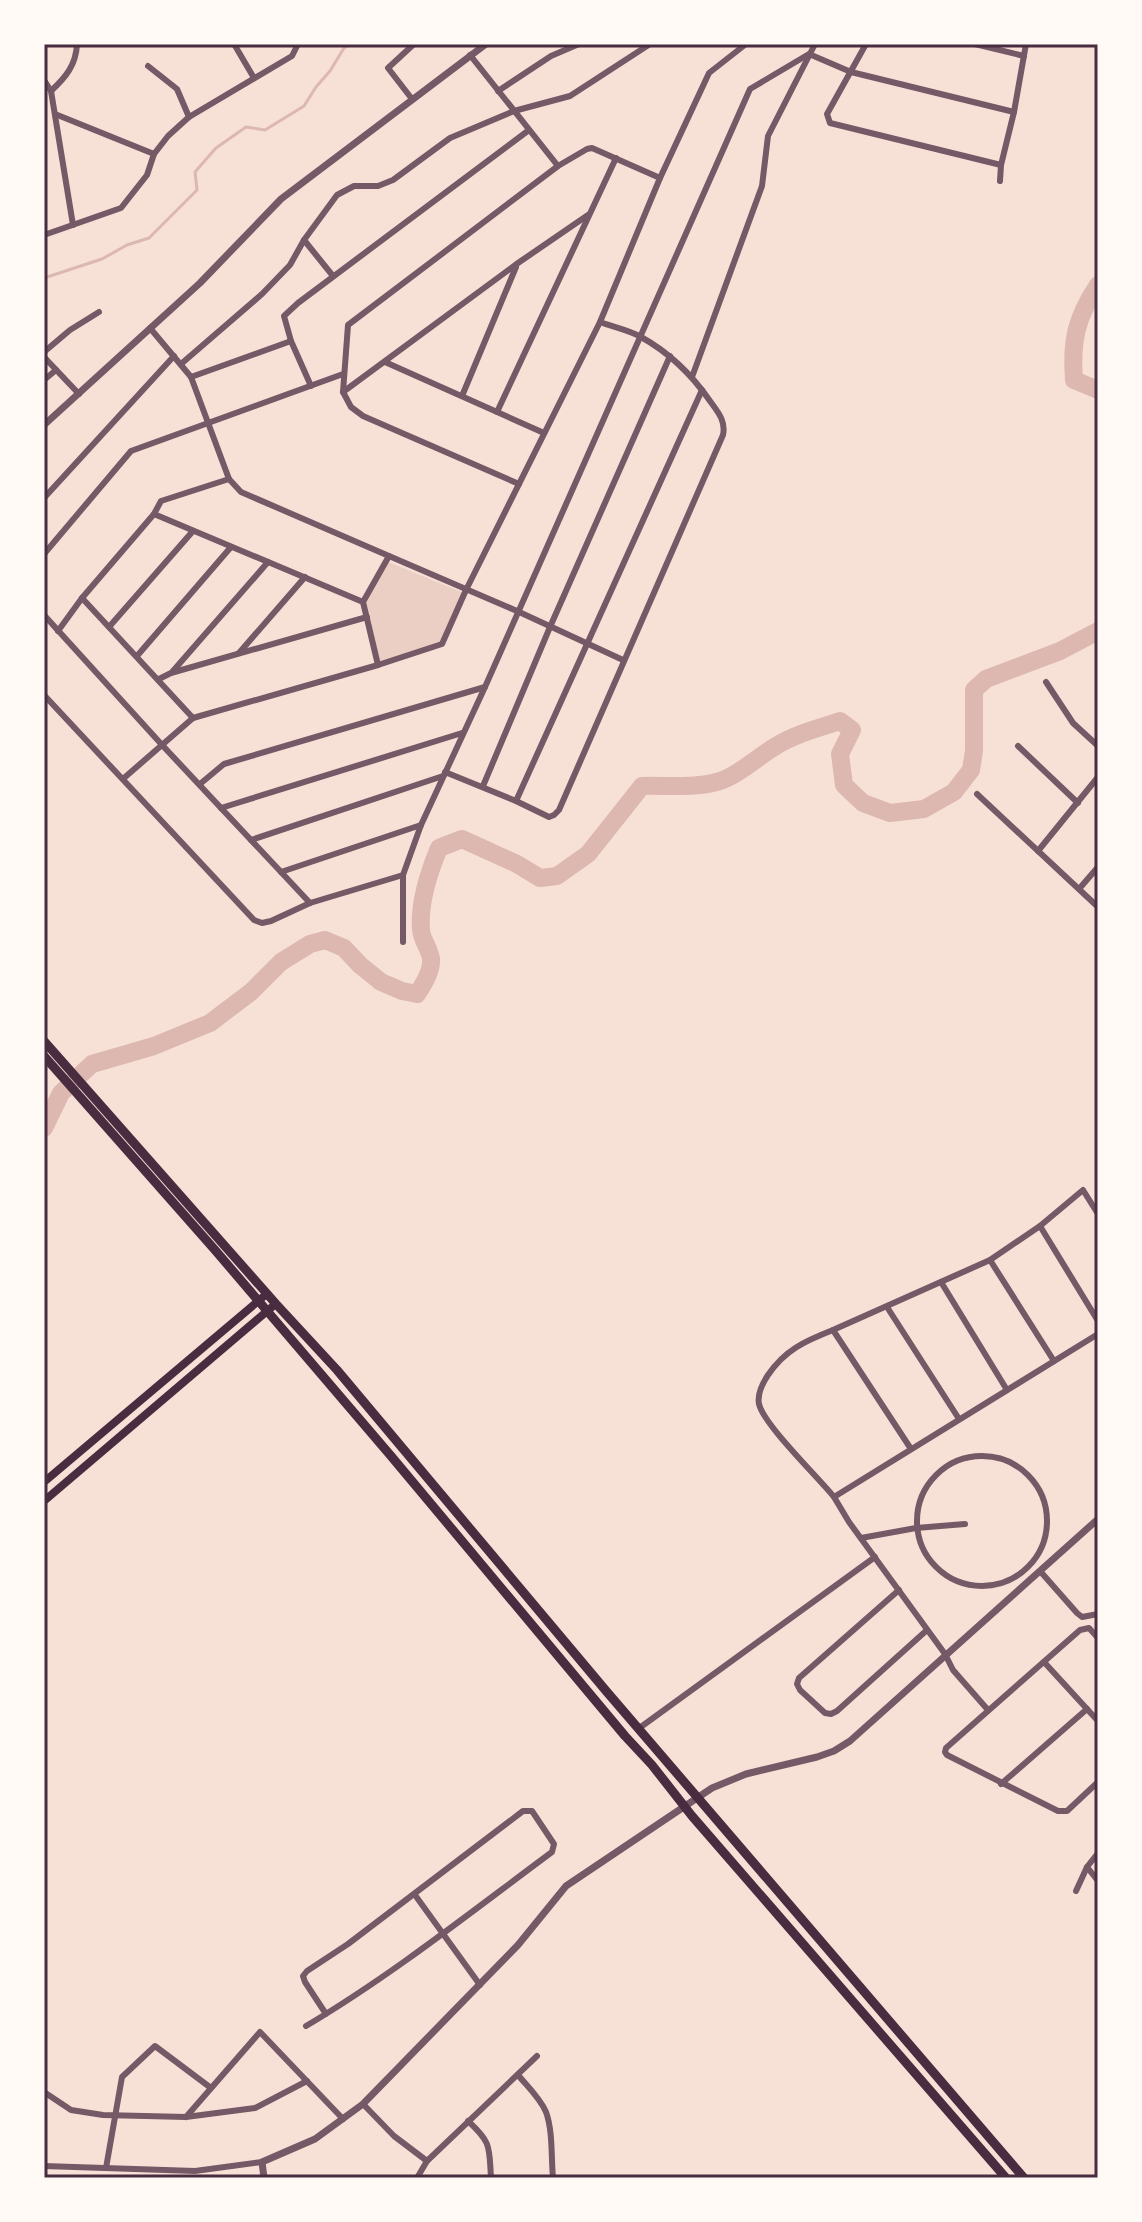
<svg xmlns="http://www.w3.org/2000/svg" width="1142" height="2222" font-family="'Source Sans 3',sans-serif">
<rect width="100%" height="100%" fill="#f7e1d7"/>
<polygon fill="#ebcfc5" points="386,561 464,593 441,644 379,664 366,604"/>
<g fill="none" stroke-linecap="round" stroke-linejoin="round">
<polyline stroke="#dcb8b0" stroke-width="3" points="44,278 102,259 127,245 149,238 197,190 195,172 216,148 246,127 265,130 304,106 316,87 330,71 344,48 351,44"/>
<g stroke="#dcb8b0" stroke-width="18">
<path d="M1098 285C1076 318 1071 341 1074 380L1098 390"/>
<path d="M44 1128 61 1093 92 1064 154 1046 210 1023 251 992 281 962 310 944 325 940 344 948 360 965 381 982 402 991 417 994C424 984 432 971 431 959 430 949 421 939 421 929 419 903 429 872 439 848L462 839 517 864 540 878 557 876 588 854 642 786C668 785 698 789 723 780 743 772 757 757 776 746 795 734 819 728 840 721L852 730 840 754 844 785 863 803 890 813 924 809 954 792 971 770 974 751V690L986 679 1060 651 1098 631"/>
</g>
<g stroke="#755966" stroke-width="6">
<polyline points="234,44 254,78"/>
<polyline points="866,44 827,114 830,123 1001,165"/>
<polyline points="975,44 1024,56"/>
<polyline points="470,55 558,166"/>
<polyline points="148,66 177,89 189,117"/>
<polyline points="44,80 51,91 73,225"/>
<path d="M51 91C66 77 76 65 77 44"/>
<polyline points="498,91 551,56 579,44"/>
<polyline points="412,99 388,68 414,44"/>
<polyline points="55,114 154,154"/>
<polyline points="1000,181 1001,165 1014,112 1026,44"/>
<polyline points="44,235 121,208 147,175 154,154 168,136 189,117 292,56 298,44"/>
<polyline points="304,240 337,195 354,186 378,186 393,180 450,138 514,111 570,96 650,44"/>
<polyline points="150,328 191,377 229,479 241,492 389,556 363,602 154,514"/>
<polyline points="44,352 70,330 99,312"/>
<polyline points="44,357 79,394"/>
<polyline points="385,362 544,433"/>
<polyline points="181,364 262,294 290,265 304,240 333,276"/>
<polyline points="191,377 291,341"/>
<polyline points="692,377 762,186 768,136 815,44"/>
<polyline points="44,380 56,370"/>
<polyline points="311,386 291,341 284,316 298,303 529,130"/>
<polyline points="343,392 518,263 588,215"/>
<polyline points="462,396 516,267"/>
<polyline points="497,412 616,158"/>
<polyline points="519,484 363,416 351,407 343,392 348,325 558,166 587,149 592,148 660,178"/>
<polyline points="44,498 174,356"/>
<polyline points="44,554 131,451 343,374"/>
<polyline points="389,556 517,611 623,660"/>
<polyline points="82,598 193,718"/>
<polyline points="363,602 378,665"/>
<polyline points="44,615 163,746 310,903"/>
<polyline points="109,627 193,531"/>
<polyline points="58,631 82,598 154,514 161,501 229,479"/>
<polyline points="239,653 305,577"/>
<polyline points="137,656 231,547"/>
<polyline points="173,671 268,562"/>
<polyline points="159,679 171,673 367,617"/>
<polyline points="1046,682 1073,723 1098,746"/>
<polyline points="44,695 254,920 262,923 271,921 310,903 403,875 421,825 485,687 750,89 809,54 851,72 1014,112"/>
<polyline points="1018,746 1078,803"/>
<path d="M445 772 516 801 549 817 554 815 559 810 723 435C726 421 718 412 710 401 692 375 670 353 641 337 629 330 613 327 600 322"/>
<polyline points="124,778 193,718 378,665 442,644 466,590 600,322 660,178 709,73 746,44"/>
<polyline points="200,784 224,764 485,687"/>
<polyline points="483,786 550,627 670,356"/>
<polyline points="977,794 1098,907"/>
<polyline points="516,801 702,390"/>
<polyline points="221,808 462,733"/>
<polyline points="251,840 443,776"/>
<polyline points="1038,851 1098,777"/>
<polyline points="281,872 421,825"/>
<polyline points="1079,889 1098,867"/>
<polyline points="403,942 403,875"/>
<polyline points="1098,1214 1083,1190 1040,1226 1098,1321"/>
<polyline points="990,1260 1054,1361"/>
<polyline points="941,1282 1007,1390"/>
<polyline points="887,1307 959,1419"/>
<path d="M833 1330C805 1341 785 1350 768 1375 762 1384 757 1394 759 1404 764 1425 818 1477 834 1497"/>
<polyline points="911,1449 833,1330 990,1260 1040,1226"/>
<circle cx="982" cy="1521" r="65"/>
<polyline points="861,1538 916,1528 965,1524"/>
<polyline points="1040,1571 1077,1613 1082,1617 1098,1614"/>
<polyline points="899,1590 799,1678 797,1684 800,1690 825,1713 831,1714 837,1711 927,1630"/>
<polyline points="1098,1638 1089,1628 1080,1630 946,1748 945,1752 947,1755 1058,1811 1067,1811 1098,1782"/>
<polyline points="1044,1662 1098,1721"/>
<polyline points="988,1710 953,1670 945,1654 849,1522 834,1497 1098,1334"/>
<polyline points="638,1729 875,1557"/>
<polyline points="1001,1784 1087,1709"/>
<polyline points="1087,1867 1098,1881"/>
<polyline points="1076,1891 1087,1867 1098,1853"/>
<polyline points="415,1895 480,1985"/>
<path d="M306 2026C392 1975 471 1912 552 1852L554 1844 532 1811H523L348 1944 307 1971 303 1976 305 1982 326 2014"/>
<path d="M518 2075C527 2086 540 2098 546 2112 553 2131 551 2157 553 2178"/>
<polyline points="44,2092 71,2110 103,2115 186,2117 255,2108 307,2081"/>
<polyline points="363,2104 394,2136 427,2161"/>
<polyline points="186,2117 260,2032 343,2119"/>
<path d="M468 2121C492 2143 489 2147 491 2178"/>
<polyline points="44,2166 195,2171 262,2162"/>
<polyline points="106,2168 122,2077 155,2046 211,2088"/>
<polyline points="417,2178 427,2161 537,2056"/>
</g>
<g stroke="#755966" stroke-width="7">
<polyline points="44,425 200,283 281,199 486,44"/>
<polyline points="264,2178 262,2162 315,2139 363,2104 518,1945 566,1886 712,1788 746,1774 817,1757 834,1751 850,1741 1098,1519"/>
</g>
<g stroke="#4a2c40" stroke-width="8">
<polyline points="44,1482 263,1297"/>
<polyline points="44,1501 272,1307"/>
</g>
<g stroke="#4a2c40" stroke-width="9">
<polyline points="44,1041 276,1304 337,1370 607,1692 1024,2178"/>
<polyline points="44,1056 215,1250 391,1456 625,1736 652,1765 692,1816 1006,2178"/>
</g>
</g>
<rect width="1142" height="2222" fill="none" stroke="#fffaf5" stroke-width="92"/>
<rect x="46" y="46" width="1050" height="2130" fill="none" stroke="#4a2c40" stroke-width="3"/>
</svg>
